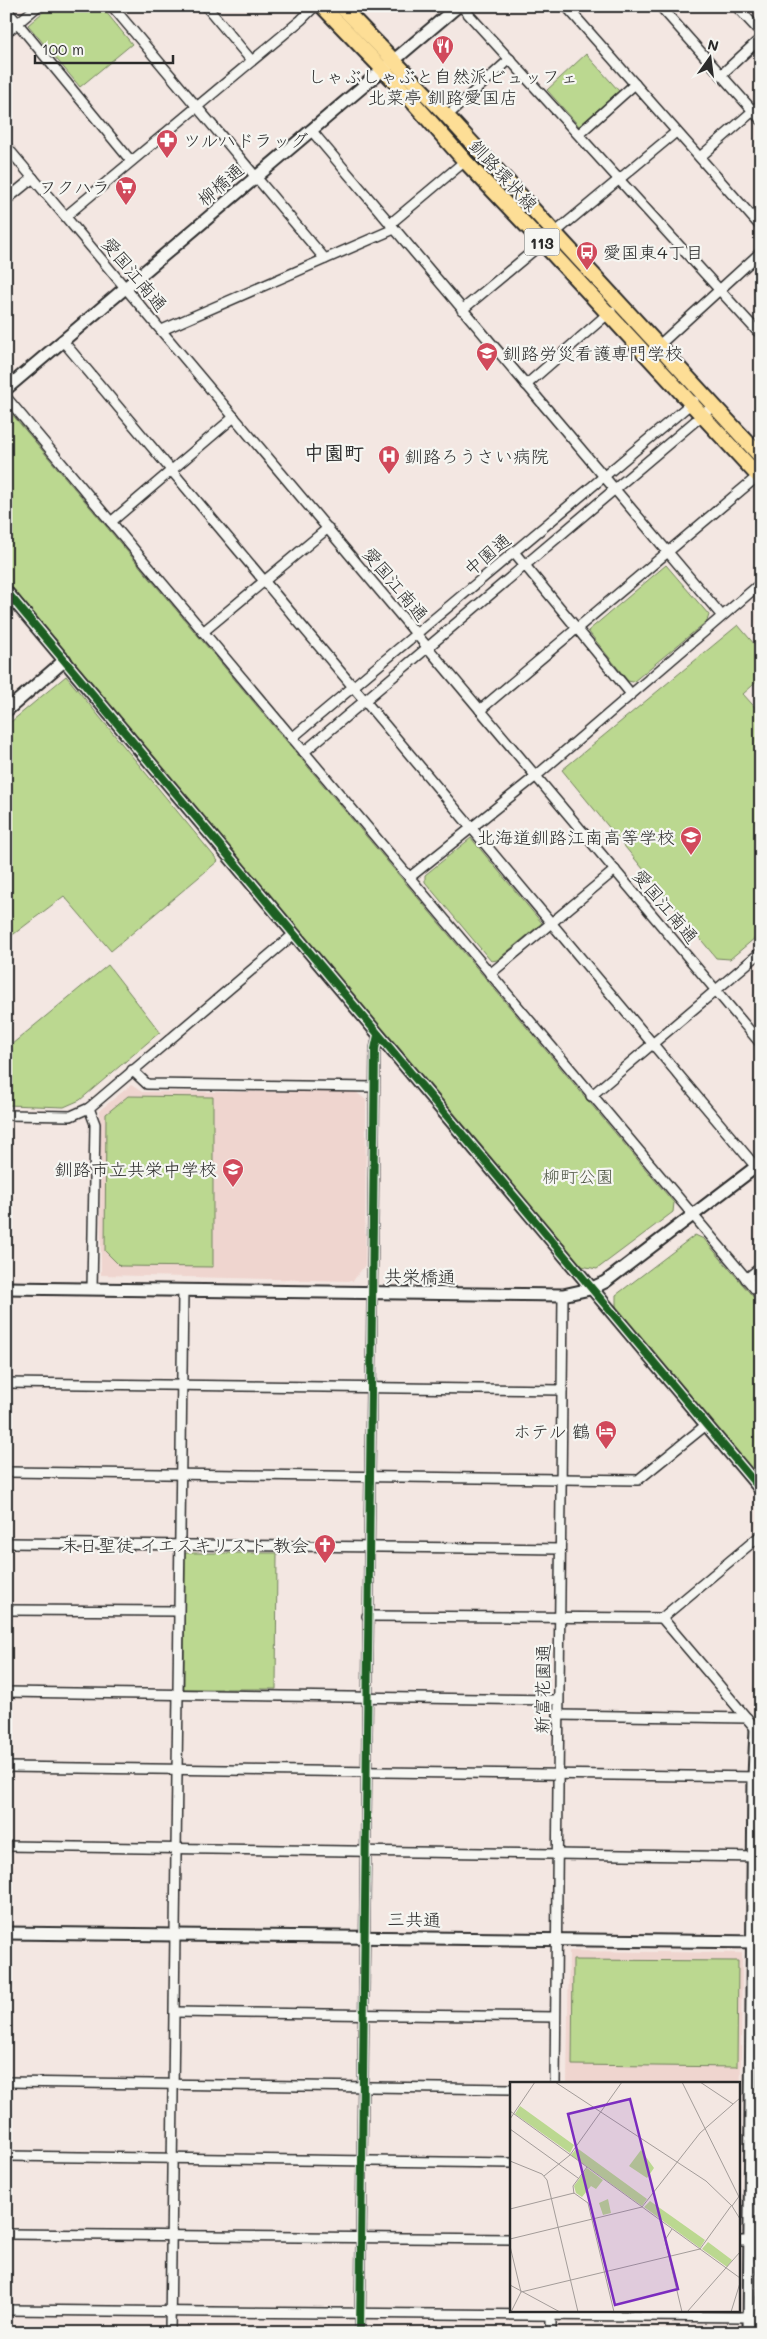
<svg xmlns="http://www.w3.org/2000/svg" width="767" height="2339" font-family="Mali,'Klee One',sans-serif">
<rect width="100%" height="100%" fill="#f3e7e2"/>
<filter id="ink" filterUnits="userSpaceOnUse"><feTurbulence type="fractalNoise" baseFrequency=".02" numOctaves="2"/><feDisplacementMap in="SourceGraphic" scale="10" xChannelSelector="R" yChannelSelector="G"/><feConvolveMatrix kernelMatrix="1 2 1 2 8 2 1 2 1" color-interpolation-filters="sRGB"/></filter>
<g filter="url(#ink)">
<g fill="#efd5cf">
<polygon points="131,1085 142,1092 356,1092 366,1100 365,1265 353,1281 101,1275 100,1110"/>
<polygon points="569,1951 742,1953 739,2232 738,2083 567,2083"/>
</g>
<g fill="#bbd890" stroke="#73825e">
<polygon points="50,6 101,6 132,44 80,87 28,25"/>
<polygon points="586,54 619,91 579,126 547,90"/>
<polygon points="6,412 11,413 674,1203 673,1212 597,1269 581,1266 6,580"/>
<polygon points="666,565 709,615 707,621 633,682 628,681 588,631"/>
<polygon points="738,625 761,652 761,678 743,694 761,714 761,933 730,959 716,958 562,770"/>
<polygon points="66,676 218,861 111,951 64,896 6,940 6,726"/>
<polygon points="471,838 542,923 497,960 491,961 425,882 425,875"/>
<polygon points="108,965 160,1032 80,1100 64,1107 7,1105 6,1049"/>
<polygon points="128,1096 213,1097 213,1267 120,1266 105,1251 106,1114"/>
<polygon points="695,1235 704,1239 761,1306 761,1480 616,1308 616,1295"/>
<polygon points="185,1553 277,1553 276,1689 184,1689"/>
<polygon points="573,1960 738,1961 737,2067 572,2065"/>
</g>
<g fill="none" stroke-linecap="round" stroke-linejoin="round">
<g stroke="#2b2b2b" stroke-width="12">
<g id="minor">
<polyline points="112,6 325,259"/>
<polyline points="206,6 251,60"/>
<polyline points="461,6 757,331"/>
<polyline points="566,6 761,227"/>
<polyline points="660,6 761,120"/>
<polyline points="736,6 761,33"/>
<polyline points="6,9 131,161"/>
<polyline points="6,33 38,6"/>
<polyline points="721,75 761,38"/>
<polyline points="447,116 510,59"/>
<polyline points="311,130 722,616"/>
<polyline points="579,134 635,84"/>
<polyline points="6,146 761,1044"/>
<polyline points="700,157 761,104"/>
<polyline points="6,200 33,178"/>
<polyline points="66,216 301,20 315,6"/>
<polyline points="390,224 465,161"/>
<polyline points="462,310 676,132"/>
<polyline points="162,330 394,229"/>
<polyline points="62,340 756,1167"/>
<polyline points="657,347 761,252"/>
<polyline points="526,385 611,311"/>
<polyline points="6,397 761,1296"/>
<polyline points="111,522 234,417"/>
<polyline points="514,552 631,694"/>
<polyline points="203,632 328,528"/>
<polyline points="480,710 758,476"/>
<polyline points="292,738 694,401"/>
<polyline points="304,752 713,406"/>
<polyline points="410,877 536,776 761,583"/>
<polyline points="490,974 615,870"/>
<polyline points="132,1070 147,1084 374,1087"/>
<polyline points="591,1096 761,952"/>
<polyline points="89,1108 95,1124 92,1289"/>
<polyline points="6,1115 71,1116 89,1108 294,934"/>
<polyline points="746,1279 761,1267"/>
<polyline points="6,1383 562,1390"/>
<polyline points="6,1472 638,1480 706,1425"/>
<polyline points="6,1543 560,1549"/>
<polyline points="6,1610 178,1611"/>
<polyline points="367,1616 662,1618 761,1535"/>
<polyline points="662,1618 756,1729"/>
<polyline points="6,1692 558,1700"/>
<polyline points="558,1715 747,1718"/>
<polyline points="6,1767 761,1777"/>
<polyline points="6,1846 761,1857"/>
<polyline points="175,2012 555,2017"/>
<polyline points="6,2082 511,2089"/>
<polyline points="555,2083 563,1295"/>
<polyline points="6,2156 511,2163"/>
<polyline points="6,2234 511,2239"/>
<polyline points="738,2241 750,2241"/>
<polyline points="6,2310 749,2317"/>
<polyline points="170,2333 183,1291"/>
<polyline points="360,2333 375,1049 378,1035"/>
<polyline points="551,2333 551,2311"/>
</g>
</g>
<g stroke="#2b2b2b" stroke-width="15">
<g id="tertiary">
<polyline points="6,389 458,6"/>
<polyline points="6,591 761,1490"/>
<polyline points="6,711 65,660"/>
<polyline points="6,1288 563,1295 590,1289 605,1282 761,1163"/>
<polyline points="6,1933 761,1942"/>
<polyline points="749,2333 754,1777 756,1729 761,1724"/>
</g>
</g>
<g stroke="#2b2b2b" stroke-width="18">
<g id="primary">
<polyline points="322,6 398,85 465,161 542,242 761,479"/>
<polyline points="341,6 447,116 761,457"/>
</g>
</g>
<use href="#minor" stroke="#f6f6f2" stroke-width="9"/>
<use href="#tertiary" stroke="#f6f6f2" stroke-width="11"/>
<use href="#primary" stroke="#fdde96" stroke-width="14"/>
<g stroke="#f6f6f2" stroke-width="11">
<g id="cycleway">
<polyline points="6,591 761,1490"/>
<polyline points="360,2333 375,1049 378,1035"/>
</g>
</g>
<use href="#cycleway" stroke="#1b5e20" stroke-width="8"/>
</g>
</g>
<defs>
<g id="restaurant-pin" transform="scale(1.125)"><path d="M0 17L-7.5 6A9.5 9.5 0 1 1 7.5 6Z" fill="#d1495b" stroke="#f6f6f2"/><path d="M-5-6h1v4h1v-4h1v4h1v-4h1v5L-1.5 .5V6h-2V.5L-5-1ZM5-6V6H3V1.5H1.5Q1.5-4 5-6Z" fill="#fff"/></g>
<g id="pharmacy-pin" transform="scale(1.125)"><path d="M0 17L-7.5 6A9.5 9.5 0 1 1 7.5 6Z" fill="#d1495b" stroke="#f6f6f2"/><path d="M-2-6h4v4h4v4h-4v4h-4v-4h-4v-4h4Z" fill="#fff"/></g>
<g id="supermarket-pin" transform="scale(1.125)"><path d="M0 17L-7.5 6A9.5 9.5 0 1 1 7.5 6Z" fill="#d1495b" stroke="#f6f6f2"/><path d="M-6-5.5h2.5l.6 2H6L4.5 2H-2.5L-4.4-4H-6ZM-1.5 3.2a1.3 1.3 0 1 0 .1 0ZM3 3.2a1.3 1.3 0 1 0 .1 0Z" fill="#fff"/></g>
<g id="bus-pin" transform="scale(1.125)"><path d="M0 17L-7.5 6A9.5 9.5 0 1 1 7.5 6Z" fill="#d1495b" stroke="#f6f6f2"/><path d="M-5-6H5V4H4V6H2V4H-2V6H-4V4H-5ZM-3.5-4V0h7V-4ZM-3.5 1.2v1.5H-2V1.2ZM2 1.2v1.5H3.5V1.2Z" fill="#fff"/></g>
<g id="university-pin" transform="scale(1.125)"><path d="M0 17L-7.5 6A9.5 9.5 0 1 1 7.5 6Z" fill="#d1495b" stroke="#f6f6f2"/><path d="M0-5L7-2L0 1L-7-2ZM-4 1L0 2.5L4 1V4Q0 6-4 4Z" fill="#fff"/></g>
<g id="hospital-pin" transform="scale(1.125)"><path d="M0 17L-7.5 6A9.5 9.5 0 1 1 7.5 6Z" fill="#d1495b" stroke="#f6f6f2"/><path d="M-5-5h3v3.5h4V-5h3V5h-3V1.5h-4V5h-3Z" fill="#fff"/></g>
<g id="school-pin" transform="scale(1.125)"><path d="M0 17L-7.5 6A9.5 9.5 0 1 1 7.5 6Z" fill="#d1495b" stroke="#f6f6f2"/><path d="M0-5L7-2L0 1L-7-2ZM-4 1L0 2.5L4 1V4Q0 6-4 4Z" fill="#fff"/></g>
<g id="hotel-pin" transform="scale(1.125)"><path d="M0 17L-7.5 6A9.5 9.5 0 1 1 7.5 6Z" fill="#d1495b" stroke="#f6f6f2"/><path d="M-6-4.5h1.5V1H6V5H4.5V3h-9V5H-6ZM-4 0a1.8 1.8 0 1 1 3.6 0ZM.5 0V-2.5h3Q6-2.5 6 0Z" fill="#fff"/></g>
<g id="church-pin" transform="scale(1.125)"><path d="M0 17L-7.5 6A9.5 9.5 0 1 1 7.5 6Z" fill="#d1495b" stroke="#f6f6f2"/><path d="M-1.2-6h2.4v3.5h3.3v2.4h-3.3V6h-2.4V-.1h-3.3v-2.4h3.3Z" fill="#fff"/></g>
</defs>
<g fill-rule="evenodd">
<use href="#restaurant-pin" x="443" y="46"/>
<use href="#pharmacy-pin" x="167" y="140"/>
<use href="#supermarket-pin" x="126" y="187"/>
<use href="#bus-pin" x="587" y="252"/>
<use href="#university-pin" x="487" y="353"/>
<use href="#hospital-pin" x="389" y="456"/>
<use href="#school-pin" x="691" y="837"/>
<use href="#school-pin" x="233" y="1169"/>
<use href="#hotel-pin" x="606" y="1431"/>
<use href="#church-pin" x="325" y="1545"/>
</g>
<g text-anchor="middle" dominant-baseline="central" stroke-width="4.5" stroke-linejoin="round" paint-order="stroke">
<rect fill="#f6f6f2" stroke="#686867" stroke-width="1" x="524.5" y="228.5" width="35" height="27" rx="4"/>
<g font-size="16" font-weight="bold" fill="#2b2b2b">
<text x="542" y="242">113</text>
</g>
<g font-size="18" fill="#2b2b2b" stroke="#f6f6f2" text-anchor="end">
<text x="443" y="76" text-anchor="middle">しゃぶしゃぶと自然派ビュッフェ<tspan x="443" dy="21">北菜亭 釧路愛国店</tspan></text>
<text x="183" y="140" text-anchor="start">ツルハドラッグ</text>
<text x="110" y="187">フクハラ</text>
<text x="603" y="252" text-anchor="start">愛国東4丁目</text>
<text x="503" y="353" text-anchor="start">釧路労災看護専門学校</text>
<text x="405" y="456" text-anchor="start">釧路ろうさい病院</text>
<text x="675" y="837">北海道釧路江南高等学校</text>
<text x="217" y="1169">釧路市立共栄中学校</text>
<text x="590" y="1431">ホテル 鶴</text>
<text x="309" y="1545">末日聖徒 イエスキリスト 教会</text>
</g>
<g font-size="18" fill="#2b2b2b" stroke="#f6f6f2">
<text transform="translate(504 175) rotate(47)">釧路環状線</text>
<text transform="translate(220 184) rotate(-41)">柳橋通</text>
<text transform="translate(135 274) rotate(50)">愛国江南通</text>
<text transform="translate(487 554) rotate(-40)">中園通</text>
<text transform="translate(396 584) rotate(50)">愛国江南通</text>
<text transform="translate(666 906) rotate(50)">愛国江南通</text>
<text transform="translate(420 1276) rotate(1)">共栄橋通</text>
<text transform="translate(542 1689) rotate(-89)">新富花園通</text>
<text transform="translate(414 1919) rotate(1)">三共通</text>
</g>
<g font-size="18" fill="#4f5644" stroke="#f6f6f2">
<text x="578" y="1176">柳町公園</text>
</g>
<g font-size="20" font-weight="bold" fill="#2b2b2b" stroke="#f6f6f2">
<text x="334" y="452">中園町</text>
</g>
</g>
<g transform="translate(510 2082)">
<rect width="230" height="230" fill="#f3e7e2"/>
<path d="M10 24 64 63 60 71 5 32ZM67 66 137 117 132 124 61 73ZM131 68 144 86 137 96 119 84ZM77 86 93 98 86 107 81 104 72 115 66 111 64 104ZM98 117 101 131 93 133 89 121ZM140 119 195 158 190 166 134 125ZM198 160 222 178 217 185 192 167Z" fill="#bbd890"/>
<path fill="none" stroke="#a39c99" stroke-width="1" d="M45 0 196 99 222 124M172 0 229 115M190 0 223 22M0 29 230 196M0 37 25 0M0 47 68 96M0 79 32 92 37 98 68 230M34 94 60 73 112 0M64 112 63 104 77 85M230 113 222 124 230 137M0 127 64 111 78 121 104 230M162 147 155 158 172 230M0 157 132 125 190 51 230 16M0 164 11 210M0 203 50 230M1 230 11 210 190 167 221 124M177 230 230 170M221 230 230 201"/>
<path fill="#7b2cbf" fill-opacity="0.15" stroke="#7b2cbf" stroke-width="2.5" d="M120 17 168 207 105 223 58 32Z"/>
<rect width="230" height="230" fill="none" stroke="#2b2b2b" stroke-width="2.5"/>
</g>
<rect width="767" height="2339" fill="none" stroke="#f6f6f2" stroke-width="25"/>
<rect x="12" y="12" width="742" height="2314" fill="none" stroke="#2b2b2b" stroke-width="2" filter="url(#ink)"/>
<g transform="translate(710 58) rotate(14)" stroke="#f6f6f2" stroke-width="4" paint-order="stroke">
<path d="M0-4L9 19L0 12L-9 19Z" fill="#2b2b2b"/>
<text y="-8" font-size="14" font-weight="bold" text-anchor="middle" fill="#2b2b2b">N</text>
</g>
<path d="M35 55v8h138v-8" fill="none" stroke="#2b2b2b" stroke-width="2.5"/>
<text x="42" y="55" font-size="15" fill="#2b2b2b" stroke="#f6f6f2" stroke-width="4" paint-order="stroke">100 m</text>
</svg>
